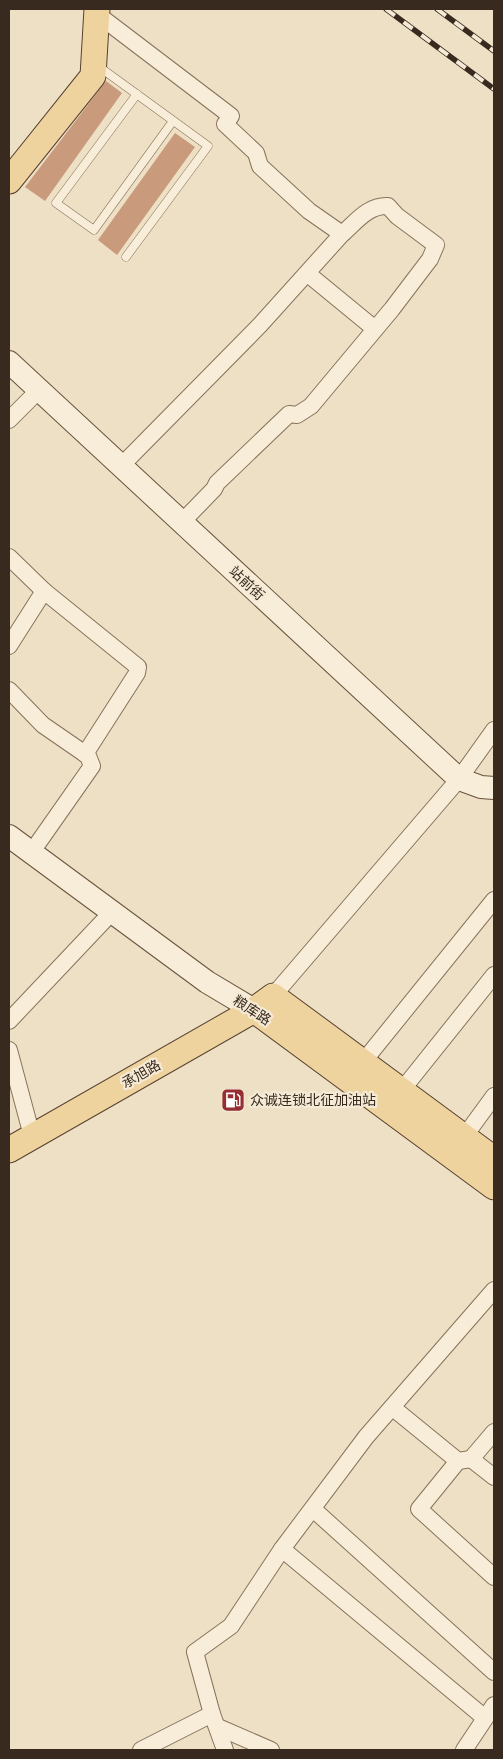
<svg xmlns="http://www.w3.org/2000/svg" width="503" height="1759" font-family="'Crimson Pro','Noto Sans SC',serif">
<rect width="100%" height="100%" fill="#ede0c5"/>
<g fill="#ca9a7c">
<polygon points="106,81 122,93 45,201 25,187"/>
<polygon points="175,133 195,147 117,255 98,240"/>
</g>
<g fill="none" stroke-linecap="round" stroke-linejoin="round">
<g stroke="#88725c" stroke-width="9">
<g id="lane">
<polyline points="98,66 208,146 126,257"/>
<polyline points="137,94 56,203 94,230 173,121"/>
</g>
</g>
<g stroke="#88725c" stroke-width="18">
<g id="street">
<polyline points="97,14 231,116 225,124 256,153 260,166 309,211 342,234 260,325 121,466"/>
<polyline points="308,274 375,329"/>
<polyline points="9,420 39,390"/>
<path d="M182 522 214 489 217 483 289 414 297 415 311 406 392 309 430 259 436 245 397 216 388 206C368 205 356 222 342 234"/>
<polyline points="9,557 44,591"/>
<polyline points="9,646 44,591 138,667 137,673 85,754"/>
<polyline points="9,690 43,725 88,756 92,766 31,853"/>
<polyline points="273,996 459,779 494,730"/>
<polyline points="9,1021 112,912"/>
<polyline points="9,1050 32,1136"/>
<polyline points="363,1062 494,900"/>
<polyline points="402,1090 494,975"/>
<polyline points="464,1137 494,1096"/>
<polyline points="393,1408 458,1461 471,1459 494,1477"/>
<polyline points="471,1459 494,1432"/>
<polyline points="458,1461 419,1509 494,1577"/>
<polyline points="313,1509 494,1672"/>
<polyline points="282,1549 485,1718"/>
<polyline points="218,1727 271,1750"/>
<polyline points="141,1750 212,1714"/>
<polyline points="225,1750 212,1714 195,1652 231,1626 282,1549 366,1437 494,1290"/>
<polyline points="464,1750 494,1705"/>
</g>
</g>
<g stroke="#6a533f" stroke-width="24">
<g id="secondary">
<polyline points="9,362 459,779 481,787 494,788"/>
<polyline points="9,836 207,982 254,1010"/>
</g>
</g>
<g stroke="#564030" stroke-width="27">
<g id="primary">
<polyline points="9,181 93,76 97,9"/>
<polyline points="254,1010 494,1187"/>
<polyline points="9,1150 254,1010 273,996 494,1159"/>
</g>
</g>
<use href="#lane" stroke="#f8edd8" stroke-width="8"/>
<use href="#street" stroke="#f8edd8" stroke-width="16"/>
<use href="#secondary" stroke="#f8edd8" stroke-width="22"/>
<use href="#primary" stroke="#efd39e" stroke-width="25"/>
<g stroke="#382a1f" stroke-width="5.5">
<g id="rail">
<polyline points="386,9 494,89"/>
<polyline points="437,9 494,51"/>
</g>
</g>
<use href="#rail" stroke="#f5ead5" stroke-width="4" stroke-dasharray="11" stroke-linecap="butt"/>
</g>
<defs>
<g id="fuel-square" transform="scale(1.25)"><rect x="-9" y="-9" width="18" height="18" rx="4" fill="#952d32" stroke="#f5ead5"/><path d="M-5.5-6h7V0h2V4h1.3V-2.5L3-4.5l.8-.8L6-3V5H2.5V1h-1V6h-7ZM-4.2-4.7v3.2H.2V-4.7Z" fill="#fff"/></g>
</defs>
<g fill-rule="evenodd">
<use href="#fuel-square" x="233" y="1100"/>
</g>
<g text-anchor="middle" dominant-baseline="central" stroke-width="4.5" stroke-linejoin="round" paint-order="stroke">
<g font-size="14" fill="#382a1f" stroke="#f5ead5">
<text transform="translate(247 583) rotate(43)">站前街</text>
<text transform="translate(252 1010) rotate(33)">粮库路</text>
<text transform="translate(141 1074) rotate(-30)">承旭路</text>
</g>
<g font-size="14" fill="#382a1f" stroke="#f5ead5" text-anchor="start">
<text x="250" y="1100">众诚连锁北征加油站</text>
</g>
</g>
<rect width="503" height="1759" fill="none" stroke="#382a1f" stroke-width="20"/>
</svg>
